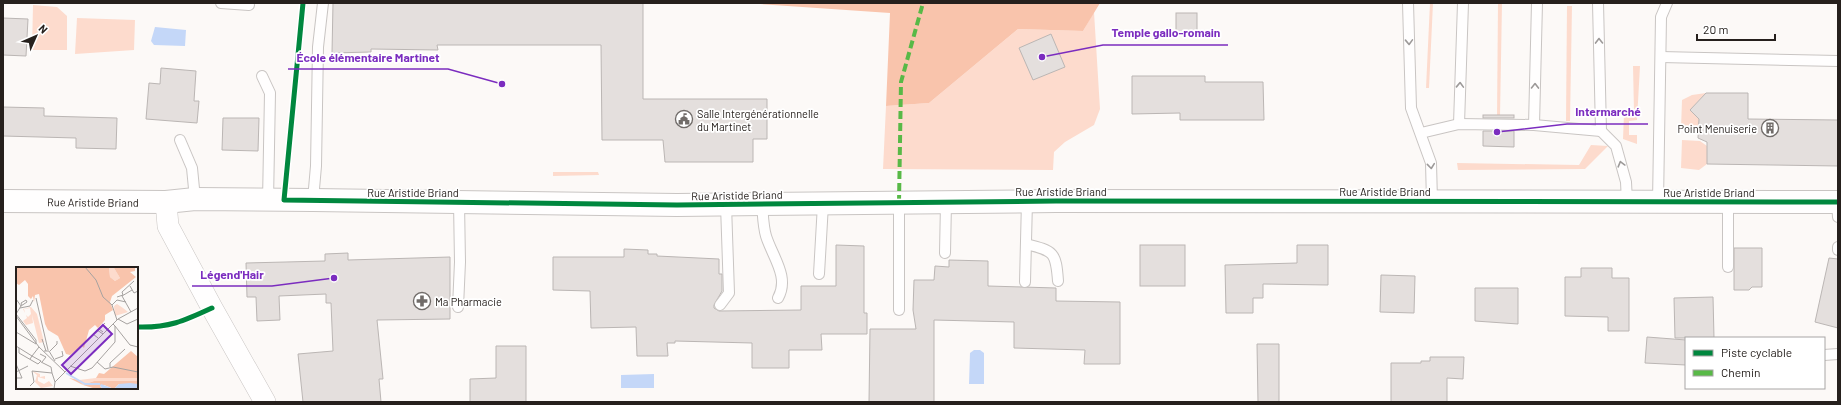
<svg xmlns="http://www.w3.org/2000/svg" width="1841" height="405" font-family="Barlow,sans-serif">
<rect width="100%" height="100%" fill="#fcf9f7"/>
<g fill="#fddbcd">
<polygon points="1430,3 1433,3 1429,88 1426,88"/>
<polygon points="1498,3 1502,3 1500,116 1497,118"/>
<polygon points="33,5 57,7 67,16 67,50 32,50"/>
<polygon points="1567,6 1572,6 1570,121 1566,121"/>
<polygon points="1094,12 1100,109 1094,125 1065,142 1054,152 1053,170 883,169 886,106 929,103 1018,29 1083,31"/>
<polygon points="77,18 135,20 134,50 75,54"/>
<polygon points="1633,66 1640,66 1637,120 1629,121 1629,135 1637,135 1637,144 1623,139 1624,114 1634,112"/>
<polygon points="1706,93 1690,110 1706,126 1699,131 1681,129 1682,100 1692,95"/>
<polygon points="1682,140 1700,141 1707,146 1707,164 1699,170 1681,168"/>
<polygon points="1591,145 1608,146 1585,169 1458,170 1457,163 1579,165"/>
<polygon points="553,172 598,172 599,175 553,176"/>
</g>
<polygon fill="#f9c4ac" points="745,3 1100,3 1083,31 1018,29 929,103 886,106 890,13"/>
<g fill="#c4d7f8">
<polygon points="155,27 186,30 185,46 154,45 151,41"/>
<polygon points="974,350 980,350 984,353 984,384 969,384 970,353"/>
<polygon points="654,374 654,388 621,388 621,375"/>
</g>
<g fill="#e4dfdd" stroke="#bbb6b4">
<polygon points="333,3 643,3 643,99 767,99 767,139 753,139 753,162 665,162 663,140 602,140 601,45 437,45 438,50 371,49 371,52 332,53"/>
<rect x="1176" y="13" width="21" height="21"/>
<polygon points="3,18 28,19 26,56 3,55"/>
<polygon points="1051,34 1065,67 1033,80 1019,48"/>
<polygon points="161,68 196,71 194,101 199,101 197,123 146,119 149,83 160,84"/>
<polygon points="1132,76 1205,76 1205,82 1263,82 1264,120 1180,120 1180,113 1132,114"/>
<polygon points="1706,93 1748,93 1748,119 1838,120 1838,166 1707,164 1707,142 1698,138 1699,119 1690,110"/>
<polygon points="3,107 44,108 44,116 117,118 116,149 76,148 76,138 3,136"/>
<rect x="1483" y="115" width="31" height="3"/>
<polygon points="223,118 259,118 258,151 222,150"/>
<polygon points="1483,131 1514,131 1514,147 1483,146"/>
<polygon points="836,245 864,246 864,313 867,313 867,334 821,334 822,350 789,350 789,368 752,368 752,343 675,341 675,343 667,343 668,356 637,356 636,327 591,328 590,291 553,290 553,257 624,257 624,249 648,250 648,254 657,254 657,256 719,259 719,274 722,274 722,291 714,305 714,308 719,311 801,310 801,286 836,286"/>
<rect x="1140" y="245" width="45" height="41"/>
<polygon points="1297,245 1328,245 1328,285 1263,284 1263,298 1253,298 1253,313 1226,313 1225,265 1297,263"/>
<polygon points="1734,248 1762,248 1762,287 1752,287 1749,290 1734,290"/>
<polygon points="348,253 348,260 450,257 450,319 377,320 383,379 379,379 381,402 303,402 298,354 333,351 331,303 326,303 326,294 279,296 280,320 257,321 256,297 247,297 246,263 325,261 325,254"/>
<polygon points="1829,258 1838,259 1838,328 1815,322"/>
<polygon points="949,260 988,261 988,286 1056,288 1056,301 1120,302 1120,364 1084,364 1085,350 1014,348 1014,322 934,320 934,402 869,402 870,329 916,329 913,310 914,280 934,280 935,266 949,267"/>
<polygon points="1581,268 1612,268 1612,278 1629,278 1629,331 1608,331 1608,317 1565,316 1565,277 1581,277"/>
<polygon points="1381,275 1415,276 1414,313 1380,312"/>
<polygon points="1475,288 1518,288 1518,324 1475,321"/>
<polygon points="1713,297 1714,338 1675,338 1674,298"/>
<polygon points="1647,337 1686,340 1686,365 1645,363"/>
<polygon points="1257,344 1279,344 1279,402 1258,402"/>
<polygon points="496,346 526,346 526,402 470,402 470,379 496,378"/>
<polygon points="1430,357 1464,357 1463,379 1447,378 1447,402 1391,402 1391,363 1421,363 1421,361 1430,361"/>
</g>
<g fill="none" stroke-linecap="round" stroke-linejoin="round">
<g stroke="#c9c5c3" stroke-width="12">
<g id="lane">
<polyline points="221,3 249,5"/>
<polyline points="1408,3 1411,108 1431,163 1432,201"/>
<polyline points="1598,3 1601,131 1616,146 1626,182 1627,202"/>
<polyline points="1661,57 1838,61"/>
<polyline points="262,76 270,93 268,201"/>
<polyline points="1459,124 1463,3"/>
<polyline points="1534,125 1537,3"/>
<polyline points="1421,133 1459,124 1534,125 1601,131"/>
<polyline points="180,140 192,168 195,199"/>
<polyline points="313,200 316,166 318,47 323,3"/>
<polyline points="1658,202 1661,17 1667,3"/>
<polyline points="1837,202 1838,217"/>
<path d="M762 204C763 214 763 226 766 236 772 256 790 277 778 298"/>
<path d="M1026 244C1054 251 1056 252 1058 281"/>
<polyline points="1838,250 1838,247"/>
<polyline points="945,253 946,202"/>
<polyline points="1728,267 1728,202"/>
<polyline points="819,274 823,204"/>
<polyline points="1025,282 1027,201"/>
<polyline points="720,305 729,293 726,205"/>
<polyline points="458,307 460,262 459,202"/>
<polyline points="899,310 899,203"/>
<polyline points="1824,355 1838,354"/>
</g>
</g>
<g stroke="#c9c5c3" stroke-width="22">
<polyline id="street" points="166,202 168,226 212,308 265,402"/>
</g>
<g stroke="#c9c5c3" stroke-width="24">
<g id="secondary">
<path id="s1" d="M3 201 166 202 195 199 313 200 677 205 1056 201 1838 202"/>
</g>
</g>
<use href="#lane" stroke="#fffefe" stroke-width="10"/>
<use href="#street" stroke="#fffefe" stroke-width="21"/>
<use href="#secondary" stroke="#fffefe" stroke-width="22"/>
<polyline stroke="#58b947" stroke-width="4" stroke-dasharray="8 4" stroke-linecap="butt" points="899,203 901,82 923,3"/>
<g stroke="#fff" stroke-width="8">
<g id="cycleway">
<polyline points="303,3 284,200 677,205 1056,201 1838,202"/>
<path d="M137 327C169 328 184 321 212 308"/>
</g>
</g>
<use href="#cycleway" stroke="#00873e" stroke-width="5"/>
</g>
<defs><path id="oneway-chevron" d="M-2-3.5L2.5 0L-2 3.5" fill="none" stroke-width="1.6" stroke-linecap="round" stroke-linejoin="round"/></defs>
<g stroke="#9d9a99">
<use href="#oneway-chevron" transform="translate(1599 41) rotate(-91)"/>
<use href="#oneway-chevron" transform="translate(1409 42) rotate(88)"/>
<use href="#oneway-chevron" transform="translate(1460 85) rotate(-88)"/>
<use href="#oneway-chevron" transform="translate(1535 86) rotate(-89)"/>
<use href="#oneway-chevron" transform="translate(1621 164) rotate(-105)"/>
<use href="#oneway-chevron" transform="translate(1431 166) rotate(84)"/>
</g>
<defs>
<g id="civic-ring" transform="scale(0.9)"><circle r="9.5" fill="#fff" stroke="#716c69" stroke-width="1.5"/><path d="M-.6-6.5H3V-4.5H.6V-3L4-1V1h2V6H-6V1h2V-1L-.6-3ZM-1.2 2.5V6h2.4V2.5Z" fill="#716c69"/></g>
<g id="building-ring" transform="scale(0.9)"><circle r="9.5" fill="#fff" stroke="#716c69" stroke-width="1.5"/><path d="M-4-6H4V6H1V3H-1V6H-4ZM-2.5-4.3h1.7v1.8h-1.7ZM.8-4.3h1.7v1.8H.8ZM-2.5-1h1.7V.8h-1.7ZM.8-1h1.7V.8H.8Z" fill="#716c69"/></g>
<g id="pharmacy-ring" transform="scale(0.9)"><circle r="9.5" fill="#fff" stroke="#716c69" stroke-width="1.5"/><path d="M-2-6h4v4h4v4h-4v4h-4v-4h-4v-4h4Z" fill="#716c69"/></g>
</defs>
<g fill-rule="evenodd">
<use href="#civic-ring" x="684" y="119"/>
<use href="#building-ring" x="1770" y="128"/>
<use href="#pharmacy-ring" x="422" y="301"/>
</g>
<g text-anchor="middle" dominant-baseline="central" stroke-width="3.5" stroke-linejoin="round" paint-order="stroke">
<g font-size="11" fill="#26201d" stroke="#fff" text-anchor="start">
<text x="697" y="113">Salle Intergénérationnelle<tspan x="697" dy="13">du Martinet</tspan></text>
<text x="1757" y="128" text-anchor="end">Point Menuiserie</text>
<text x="435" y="301">Ma Pharmacie</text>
</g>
<g font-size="11" fill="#26201d" stroke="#fff">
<text x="1061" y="191">Rue Aristide Briand</text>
<text x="1385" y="191">Rue Aristide Briand</text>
<text x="413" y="192">Rue Aristide Briand</text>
<text x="1709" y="192">Rue Aristide Briand</text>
<text transform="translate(737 195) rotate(-1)">Rue Aristide Briand</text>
<text stroke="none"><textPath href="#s1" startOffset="90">Rue Aristide Briand</textPath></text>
</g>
</g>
<g transform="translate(16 267)">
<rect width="122" height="122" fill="#fcf9f7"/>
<path d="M93 1H98L104 11 99 14 94 10ZM101 37 107 41 112 45 99 49 98 39ZM15 40 21 47 28 75 23 76 16 48 17 56 10 58 7 54 11 51 10 48 12 50 15 47 14 41 8 42 9 46 7 42 4 44 7 42ZM16 104 24 107V110L29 109V112L22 110V114L28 117 33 114 37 119 25 121 19 115 21 108ZM80 111H122V114H78L67 118 63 113Z" fill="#fddbcd"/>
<path d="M0 0H119V4L114 5 120 10 96 29 94 35 97 43 89 48V53L82 61 79 58 73 63 68 81 66 79 54 88 50 87 42 69 32 63 29 57 23 27 19 28 18 35 17 29 15 32 12 29V17L9 13 3 18 0 16ZM93 1H98L104 11 99 14 94 10ZM115 84 122 90V111H80L83 106 88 107ZM53 111 63 113 67 118 78 114H122V117H103L98 122 88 118 84 119 87 122H80L67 118Z" fill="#f9c4ac" fill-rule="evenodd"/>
<path d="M114 116 122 117V122H87L84 119 85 117 98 122 103 117Z" fill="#c4d7f8"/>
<path fill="none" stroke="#c4d7f8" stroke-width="2" d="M50 106 69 117H84"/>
<path fill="none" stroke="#a6a2a0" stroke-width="1" d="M69 0 80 13 87 30 96 38 101 53M114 19 118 26 122 24M101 30 107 28 106 25 118 14M20 31 32 83M0 32 5 39 0 47M96 38 101 33 110 35M5 39 11 35 10 33 5 36 6 38M4 41 14 39 17 33M115 45 106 29 116 23M0 49 23 80 49 105 39 115 38 122M102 52 122 41M102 52 111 57 122 52M99 59 114 78 122 80M0 65 20 77V73L0 47M87 65 83 62 89 56M82 71 77 67 81 63 87 67M26 72 30 84M0 79 16 89 23 80M3 81V86L22 97 25 94 16 89 14 92M28 84H33L39 94M34 84 41 77V74M24 87 30 90 26 95M39 92 47 89 46 84M25 95 35 100 36 106M81 95 89 102 97 100 122 105M0 97 6 111H0M54 99 69 104 76 101 99 75V59L97 57M94 100V96L109 82M0 105 12 99M49 105 102 52M14 119 18 115 16 104 36 106 39 115"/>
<path fill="#7b2cbf" fill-opacity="0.15" stroke="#7b2cbf" stroke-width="2" d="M87 58 96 67 55 107 46 98Z"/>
<rect width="122" height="122" fill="none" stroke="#26201d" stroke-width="2"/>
</g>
<path fill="none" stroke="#7b2cbf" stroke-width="1.5" d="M1042 57L1103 45H1228M502 84L448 69H288M1497 132L1567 124H1648M334 278L272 286H192"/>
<g fill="#7b2cbf" stroke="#fff" stroke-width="1.5">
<circle cx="1042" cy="57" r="4"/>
<circle cx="502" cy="84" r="4"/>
<circle cx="1497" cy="132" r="4"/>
<circle cx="334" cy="278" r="4"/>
</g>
<g font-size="12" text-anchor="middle" font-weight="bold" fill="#7b2cbf" stroke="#fff" stroke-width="3.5" stroke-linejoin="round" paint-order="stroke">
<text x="1166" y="37">Temple gallo-romain</text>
<text x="368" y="62">École élémentaire Martinet</text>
<text x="1608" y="116">Intermarché</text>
<text x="232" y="279">Légend'Hair</text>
</g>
<rect width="1841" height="405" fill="none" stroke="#26201d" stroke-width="8"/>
<rect x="1685" y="337" width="140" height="52" fill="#ffffff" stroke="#a8a6a5"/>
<rect x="1693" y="350" width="20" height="6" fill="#00873e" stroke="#a8a6a5"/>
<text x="1721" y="357" font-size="12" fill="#26201d">Piste cyclable</text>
<rect x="1693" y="370" width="20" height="6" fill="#58b947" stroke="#a8a6a5"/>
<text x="1721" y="377" font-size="12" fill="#26201d">Chemin</text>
<g transform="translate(36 36) rotate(45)" stroke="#ffffff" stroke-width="3" paint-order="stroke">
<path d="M0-3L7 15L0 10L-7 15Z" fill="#26201d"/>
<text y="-6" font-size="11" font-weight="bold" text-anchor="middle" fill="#26201d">N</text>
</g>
<path d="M1697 34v6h78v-6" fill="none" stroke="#26201d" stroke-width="2"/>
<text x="1703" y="34" font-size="12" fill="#26201d" stroke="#ffffff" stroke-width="3" paint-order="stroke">20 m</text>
</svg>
